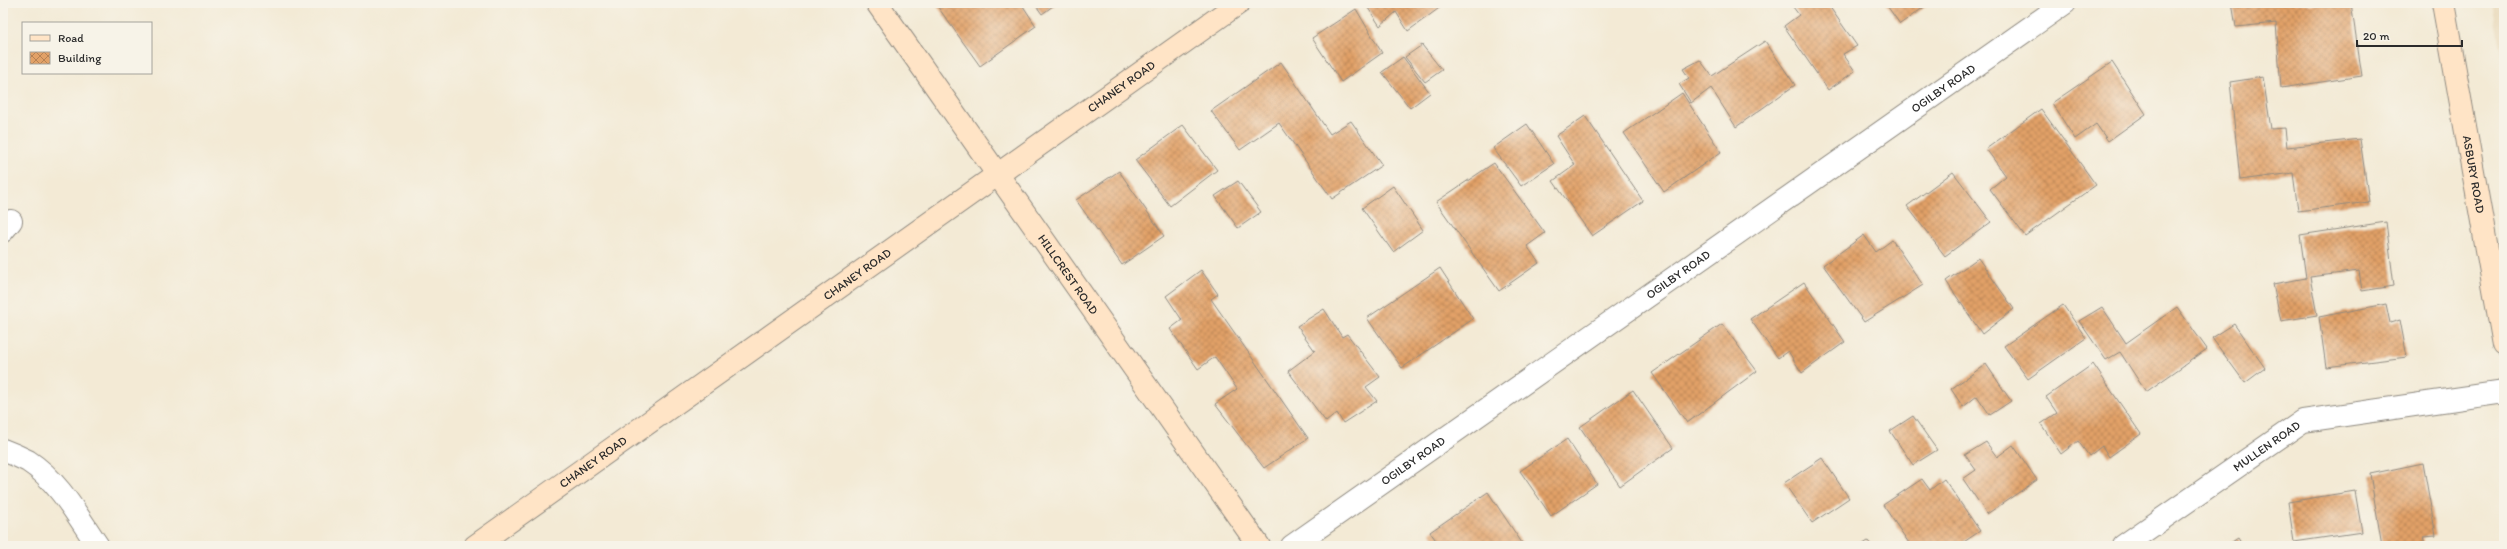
<svg xmlns="http://www.w3.org/2000/svg" width="2507" height="549" viewBox="0 0 2507 549" font-family="Itim,sans-serif">
<defs>
<pattern id="building-cross-hatch" width="8" height="8" patternUnits="userSpaceOnUse"><rect width="8" height="8" fill="#e2a167"/><path d="M0 0l8 8M0 8l8-8" fill="none" stroke="#b78355"/></pattern>
</defs>
<rect width="100%" height="100%" fill="#f7f3e8"/>
<filter id="ink" filterUnits="userSpaceOnUse"><feTurbulence type="fractalNoise" baseFrequency=".025" numOctaves="2"/><feDisplacementMap in="SourceGraphic" scale="8" xChannelSelector="R" yChannelSelector="G"/><feConvolveMatrix kernelMatrix="1 2 1 2 8 2 1 2 1" color-interpolation-filters="sRGB"/></filter>
<filter id="wash" filterUnits="userSpaceOnUse"><feTurbulence type="fractalNoise" baseFrequency=".012" numOctaves="4" result="noise"/><feDisplacementMap in="SourceGraphic" scale="16" xChannelSelector="R" yChannelSelector="G"/><feGaussianBlur stdDeviation="0.9" result="paint"/><feColorMatrix in="noise" values="0 0 0 0 0 0 0 0 0 0 0 0 0 0 0 0 0 1.4 0 .05"/><feComposite in="paint" operator="in"/></filter>
<g filter="url(#wash)">
<rect width="100%" height="100%" fill="#f3ead5"/>
<path fill="#e9d9ba" d="M 2492,3 L 2504,3 L 2504,69 Z"/>
<g id="blocks">
<path fill="url(#building-cross-hatch)" d="M 935,3 L 1021,3 L 1036,26 L 980,66 Z
M 1034,3 L 1057,3 L 1042,14 Z
M 1369,3 L 1446,3 L 1408,31 L 1396,12 L 1380,26 L 1366,5 Z
M 1790,3 L 1827,3 L 1857,46 L 1843,54 L 1855,71 L 1828,90 L 1784,26 L 1799,15 Z
M 1885,3 L 1930,3 L 1900,24 Z
M 2232,3 L 2351,3 L 2362,76 L 2281,88 L 2276,23 L 2236,27 Z
M 1356,9 L 1382,53 L 1341,82 L 1312,38 Z
M 1765,41 L 1795,85 L 1736,127 L 1711,88 L 1691,103 L 1679,84 L 1689,78 L 1683,69 L 1700,60 L 1712,76 Z
M 1422,45 L 1442,70 L 1425,82 L 1405,57 Z
M 1403,57 L 1430,93 L 1410,108 L 1382,72 Z
M 1281,62 L 1330,134 L 1351,121 L 1382,165 L 1332,199 L 1279,123 L 1240,150 L 1211,111 Z
M 2112,62 L 2146,114 L 2108,141 L 2096,124 L 2075,139 L 2052,103 Z
M 2263,77 L 2271,129 L 2285,128 L 2287,147 L 2360,139 L 2369,202 L 2298,211 L 2293,173 L 2240,180 L 2230,82 Z
M 1682,93 L 1721,152 L 1664,192 L 1624,133 Z
M 2041,109 L 2096,185 L 2025,236 L 1990,189 L 2006,176 L 1986,149 Z
M 1585,116 L 1643,201 L 1592,236 L 1553,181 L 1575,165 L 1556,136 Z
M 1527,124 L 1554,164 L 1521,186 L 1493,148 Z
M 1183,125 L 1217,170 L 1170,206 L 1135,160 Z
M 1494,163 L 1545,233 L 1527,246 L 1539,263 L 1499,291 L 1436,202 Z
M 1119,171 L 1164,236 L 1122,265 L 1076,200 Z
M 1953,172 L 1991,222 L 1945,256 L 1907,206 Z
M 1238,181 L 1261,212 L 1238,228 L 1215,196 Z
M 1393,186 L 1423,230 L 1393,252 L 1362,208 Z
M 2386,222 L 2394,286 L 2362,291 L 2359,271 L 2310,277 L 2317,315 L 2281,321 L 2273,284 L 2306,278 L 2300,235 Z
M 1864,235 L 1876,252 L 1892,240 L 1923,285 L 1864,322 L 1823,265 Z
M 1978,258 L 2014,309 L 1982,334 L 1946,281 Z
M 1440,268 L 1473,319 L 1402,368 L 1367,318 Z
M 1201,270 L 1218,294 L 1211,299 L 1308,438 L 1264,468 L 1215,404 L 1237,389 L 1215,357 L 1198,369 L 1170,329 L 1182,320 L 1166,296 Z
M 1804,282 L 1845,342 L 1802,373 L 1788,351 L 1778,358 L 1750,319 Z
M 2386,304 L 2390,323 L 2400,320 L 2407,357 L 2326,367 L 2319,317 Z
M 2063,305 L 2086,338 L 2028,379 L 2004,346 Z
M 2102,307 L 2126,343 L 2177,307 L 2207,349 L 2146,392 L 2120,352 L 2106,360 L 2079,321 Z
M 1324,309 L 1342,337 L 1347,334 L 1380,377 L 1366,387 L 1377,401 L 1343,423 L 1337,413 L 1326,422 L 1288,371 L 1315,351 L 1297,326 Z
M 1722,324 L 1757,371 L 1687,423 L 1652,373 Z
M 2234,324 L 2265,368 L 2245,383 L 2212,338 Z
M 1986,364 L 2011,401 L 1990,415 L 1977,396 L 1963,407 L 1951,389 Z
M 2093,364 L 2141,434 L 2109,457 L 2102,446 L 2089,456 L 2078,441 L 2061,454 L 2041,424 L 2057,413 L 2046,397 Z
M 1633,390 L 1673,448 L 1620,486 L 1580,427 Z
M 1913,416 L 1937,450 L 1913,465 L 1890,431 Z
M 1567,439 L 1597,484 L 1551,516 L 1520,471 Z
M 1986,442 L 1997,457 L 2013,445 L 2037,480 L 1987,514 L 1963,479 L 1976,470 L 1965,455 Z
M 1822,458 L 1849,498 L 1812,523 L 1784,483 Z
M 2423,463 L 2436,536 L 2423,537 L 2425,546 L 2382,546 L 2370,474 Z
M 1922,479 L 1930,490 L 1944,479 L 1980,531 L 1958,546 L 1911,546 L 1883,505 Z
M 2355,491 L 2362,532 L 2294,542 L 2288,502 Z
M 1488,492 L 1524,546 L 1440,546 L 1430,532 Z
M 2238,538 L 2243,546 L 2226,546 Z
M 1868,541 L 1872,546 L 1860,546 Z"/>
</g>
</g>
<g filter="url(#ink)">
<use href="#blocks" fill-opacity="0" stroke="#8f8a80" stroke-width="1"/>
<g fill="none" stroke-linecap="round" stroke-linejoin="round">
<defs>
<g id="street">
<path d="M 3,231 L 11,221"/>
<path d="M 3,450 C 11,453 20,457 28,461 C 59,481 78,517 98,546"/>
<path id="s1" d="M 1292,546 L 2065,3"/>
<path id="s2" d="M 2123,546 L 2303,421 L 2504,392"/>
</g>
<g id="secondary">
<path id="s3" d="M 877,3 L 1259,546"/>
<path id="s4" d="M 2443,3 L 2504,345"/>
<path id="s5" d="M 475,546 L 1239,3"/>
</g>
</defs>
<use href="#street" stroke="#8f8a80" stroke-width="24"/>
<use href="#secondary" stroke="#8f8a80" stroke-width="24"/>
<use href="#street" stroke="#fff" stroke-width="22"/>
<use href="#secondary" stroke="#ffe4c6" stroke-width="22"/>
</g>
</g>
<g text-anchor="middle" stroke-width="3" stroke-linejoin="round" paint-order="stroke">
<g font-size="12" fill="#2b2b2b" stroke="#f7f3e8">
<text dy="4" stroke="none"><textPath href="#s5" startOffset="793">CHANEY ROAD</textPath></text>
<text dy="4" stroke="none"><textPath href="#s1" startOffset="796">OGILBY ROAD</textPath></text>
<text dy="4" stroke="none"><textPath href="#s4" startOffset="174">ASBURY ROAD</textPath></text>
<text dy="4" stroke="none"><textPath href="#s1" startOffset="472">OGILBY ROAD</textPath></text>
<text dy="4" stroke="none"><textPath href="#s5" startOffset="469">CHANEY ROAD</textPath></text>
<text dy="4" stroke="none"><textPath href="#s3" startOffset="332">HILLCREST ROAD</textPath></text>
<text dy="4" stroke="none"><textPath href="#s2" startOffset="175">MULLEN ROAD</textPath></text>
<text dy="4" stroke="none"><textPath href="#s1" startOffset="148">OGILBY ROAD</textPath></text>
<text dy="4" stroke="none"><textPath href="#s5" startOffset="145">CHANEY ROAD</textPath></text>
</g>
</g>
<rect width="2507" height="549" fill="none" stroke="#f7f3e8" stroke-width="16"/>
<rect x="22" y="22" width="130" height="52" fill="#f7f3e8" stroke="#a5a39c"/>
<rect x="30" y="35" width="20" height="6" fill="#ffe4c6" stroke="#a5a39c"/>
<text x="58" y="42" font-size="12" fill="#2b2b2b">Road</text>
<rect x="30" y="52" width="20" height="12" fill="url(#building-cross-hatch)" stroke="#a5a39c"/>
<text x="58" y="62" font-size="12" fill="#2b2b2b">Building</text>
<path d="M2357 40v6h105v-6" fill="none" stroke="#2b2b2b" stroke-width="2"/>
<text x="2363" y="40" font-size="12" fill="#2b2b2b" stroke="#f7f3e8" stroke-width="3" paint-order="stroke">20 m</text>
</svg>
